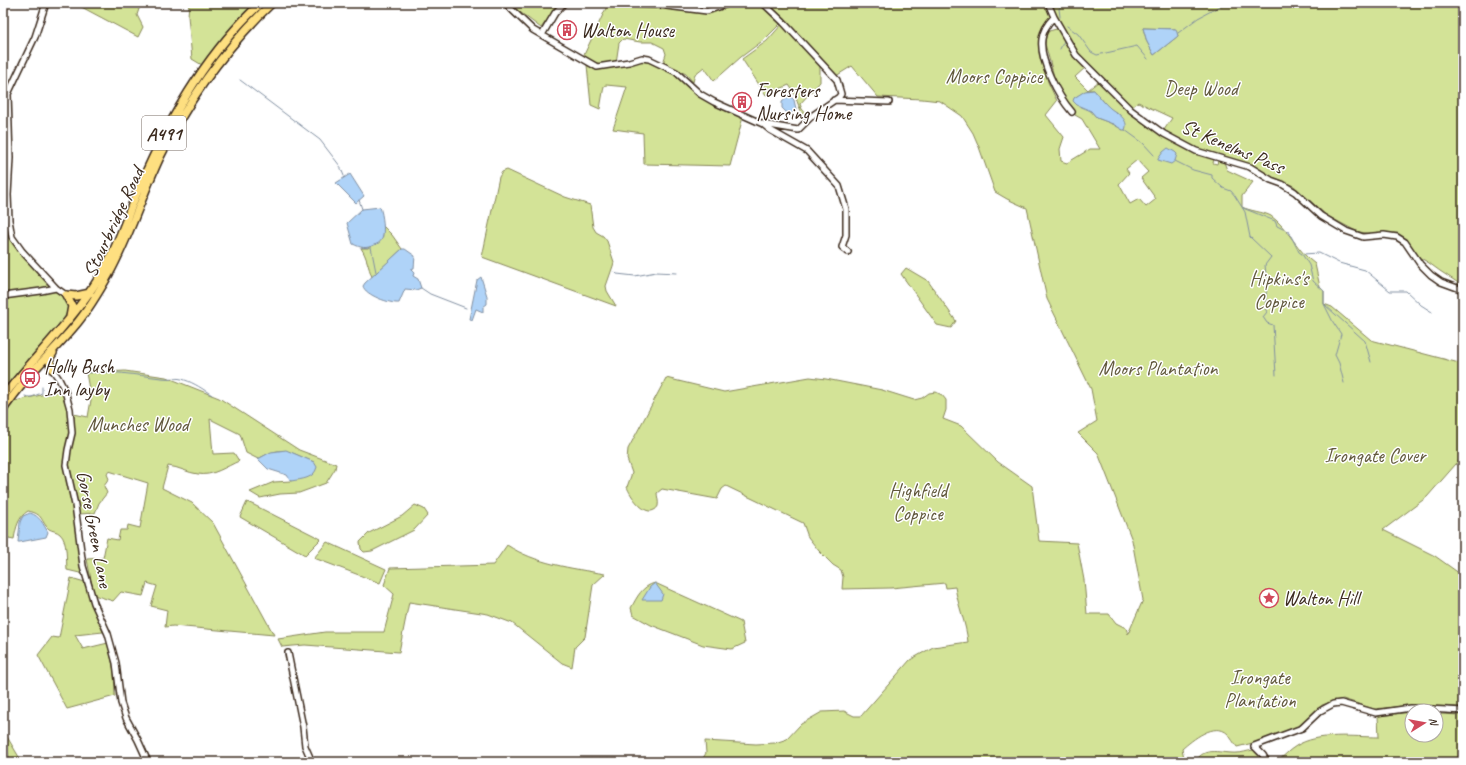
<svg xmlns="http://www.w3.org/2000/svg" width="1466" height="765" viewBox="0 0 1466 765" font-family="Caveat,sans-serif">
<rect width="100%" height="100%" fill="#fff"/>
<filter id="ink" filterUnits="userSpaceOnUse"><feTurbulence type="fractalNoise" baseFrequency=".025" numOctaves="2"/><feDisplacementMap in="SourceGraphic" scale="8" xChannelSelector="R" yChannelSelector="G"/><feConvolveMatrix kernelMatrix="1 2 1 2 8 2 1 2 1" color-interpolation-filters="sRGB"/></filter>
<g filter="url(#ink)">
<path fill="#d3e397" stroke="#87865a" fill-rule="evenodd" d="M 74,3 L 141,3 L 137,15 L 143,27 L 138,37 Z
M 189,3 L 254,3 L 225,34 L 202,65 L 192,59 L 188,16 Z
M 508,3 L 560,3 L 541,28 Z
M 735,3 L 761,3 L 762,6 L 781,23 L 765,39 L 741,57 L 714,81 L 704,67 L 695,74 L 693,82 L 686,74 L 663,63 L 666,54 L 664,48 L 652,42 L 640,42 L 623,39 L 619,43 L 616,63 L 596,65 L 583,57 L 607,6 L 657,6 L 708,13 Z
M 766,3 L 1043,3 L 1047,8 L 1051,18 L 1042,30 L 1039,38 L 1048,82 L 1057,101 L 1046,115 L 1064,137 L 1060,149 L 1061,161 L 1067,163 L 1090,149 L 1100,149 L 1082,119 L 1075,115 L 1072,108 L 1066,103 L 1055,80 L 1045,44 L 1046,36 L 1049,31 L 1060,28 L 1071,52 L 1086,67 L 1075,77 L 1088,90 L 1099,81 L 1158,132 L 1180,145 L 1214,159 L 1213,163 L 1217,164 L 1218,161 L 1224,162 L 1227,170 L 1253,182 L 1242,196 L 1242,207 C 1250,211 1264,212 1271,216 C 1288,228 1298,252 1315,264 L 1320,287 L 1324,291 L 1324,304 L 1332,307 L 1371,340 L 1463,364 L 1463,456 L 1427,497 L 1383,530 L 1435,556 L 1463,576 L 1463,707 L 1412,705 L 1374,709 L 1343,699 L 1331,702 L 1322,705 L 1300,725 L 1284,735 L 1237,747 C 1234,743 1231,738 1228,734 C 1215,721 1192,740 1182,749 L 1185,762 L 701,762 L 706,753 L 705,741 L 756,744 L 775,743 L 787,739 L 801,724 L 822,712 L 844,711 L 854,716 L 861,716 L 910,660 L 933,647 L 968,642 C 966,623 958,606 955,587 L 946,588 L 945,583 L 891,588 L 842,589 L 843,577 L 841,570 L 833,565 L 819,551 L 808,537 L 803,523 L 726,486 L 722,489 L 717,499 L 662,489 L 657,493 C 657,496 659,502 658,506 C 658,507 655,510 654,510 C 644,516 630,495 627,487 L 632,473 L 627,459 L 628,449 L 666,378 L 724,392 L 810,377 L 826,379 L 882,390 L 914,400 L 922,398 L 929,393 L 936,392 L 942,395 L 946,400 L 946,410 L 943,419 L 961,426 L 998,462 L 1032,486 L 1039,541 L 1077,543 L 1084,580 L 1087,614 L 1109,614 L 1116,623 L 1126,628 L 1128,634 L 1143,600 L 1132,540 L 1098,453 L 1078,433 L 1097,421 L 1091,389 L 1047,299 L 1027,208 L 1007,199 L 995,192 L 979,147 L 973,133 L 962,116 L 940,101 L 922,99 L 878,97 L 852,66 L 836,76 ZM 1088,90 L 1094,90 L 1109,108 L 1120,115 L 1123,130 L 1113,124 L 1097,118 L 1091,111 L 1074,98 ZM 1137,160 L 1148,172 L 1141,178 L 1156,199 L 1146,207 L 1139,199 L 1130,204 L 1119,184 L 1129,173 L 1126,169 Z
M 1050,3 L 1463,3 L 1463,286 L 1440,271 L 1429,263 L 1419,257 L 1398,233 L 1372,234 L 1360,232 L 1354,230 L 1326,215 L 1294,186 L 1202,151 L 1186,144 L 1164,130 L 1172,118 L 1138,102 L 1132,107 L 1094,68 L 1079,54 L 1068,37 ZM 1143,28 L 1175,29 L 1178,36 L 1154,55 L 1147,42 Z
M 782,24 L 820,65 L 820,82 L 800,104 L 802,109 L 807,115 L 806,118 C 797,108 797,95 789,85 L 766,95 L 742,59 L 767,41 Z
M 644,59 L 653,62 L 675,74 L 695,91 L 743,117 L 730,166 L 644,164 L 643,133 L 613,129 L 627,87 L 606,85 L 604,86 L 600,109 L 591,105 L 587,65 L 594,69 L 629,65 L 634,61 Z
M 507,170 L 565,197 L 590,205 L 593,227 L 596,232 L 603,236 L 607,241 L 614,262 L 613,266 L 606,286 L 607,291 L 616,306 L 482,257 L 499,177 L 502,172 Z
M 383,226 L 392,235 L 402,249 L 372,277 C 368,267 367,257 361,248 L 368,248 L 382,238 Z
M 6,232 C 24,258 45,282 70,302 L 70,307 L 64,318 L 3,389 L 3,260 Z
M 906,268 L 928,281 L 956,321 L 951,328 L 937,325 L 901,274 Z
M 125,371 L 166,377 L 219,398 L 299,450 L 336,464 L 335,469 L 326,483 L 299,493 L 280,494 L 260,498 L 250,492 L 274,482 L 291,481 L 314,462 C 288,452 284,444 258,459 L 246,453 L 240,434 L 210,419 L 213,454 L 234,453 L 239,461 C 227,466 212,477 198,474 C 188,473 179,467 168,466 L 162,488 L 192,503 L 213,523 L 274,635 L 173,626 L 165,627 L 167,610 L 151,606 L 157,586 L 147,583 L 143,596 L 121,592 L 113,601 L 94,595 L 87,559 L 103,558 L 107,538 L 118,540 L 120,530 L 127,530 L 128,525 L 140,528 L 148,483 L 109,471 L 107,474 L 109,479 L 104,486 L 107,493 L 99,503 L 95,513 L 79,514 L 69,464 L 69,452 L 74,430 L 74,414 L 88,417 L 91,400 L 86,373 Z
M 63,390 L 68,408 L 70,432 L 66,449 L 73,506 L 84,574 L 67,570 C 66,560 68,541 60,534 C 57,531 52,531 49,529 C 40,521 44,514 28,511 C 18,517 16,528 14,539 L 3,537 L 3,418 L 15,401 Z
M 247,502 L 254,505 L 321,539 L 305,555 L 240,517 Z
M 415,505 L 424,509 L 428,515 L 414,530 L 372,551 L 364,552 L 361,549 L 360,542 L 369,533 L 402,516 Z
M 327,542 L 386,569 L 380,583 L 314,558 Z
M 507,545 C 536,564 571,568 605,574 L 593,585 L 585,637 L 575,647 L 572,667 L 562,663 L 512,623 L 488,614 L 409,602 L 399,652 L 305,645 L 282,647 L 278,639 L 325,632 L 384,632 L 394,594 L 384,585 L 390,568 L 493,565 Z
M 71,578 L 85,582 L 103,632 L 75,635 L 83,649 L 108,643 L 114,671 L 115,696 L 67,709 L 38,655 L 52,637 L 59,638 Z
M 655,583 L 741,622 L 745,643 L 732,649 L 703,645 L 651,625 L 633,615 L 631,608 C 637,597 642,586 655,583 Z
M 1412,712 L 1412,735 L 1436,735 L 1436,714 L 1463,715 L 1463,762 L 1277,762 C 1283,757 1289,750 1296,746 C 1318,732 1354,737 1379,737 L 1378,716 Z
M 3,730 L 22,762 L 3,762 Z
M 1253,750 L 1264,762 L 1195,762 C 1205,745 1221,754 1237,753 C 1242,753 1247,751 1253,750 Z"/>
<path fill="#afd3f8" stroke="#818fa1" d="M 1143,28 L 1176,29 L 1178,36 L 1154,55 L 1147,42 Z
M 1094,90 C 1099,96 1104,103 1110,108 C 1116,113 1130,119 1125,130 L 1123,130 L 1113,124 L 1097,118 L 1091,111 L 1077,105 L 1073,101 L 1074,98 L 1085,91 Z
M 788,97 L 791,97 L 794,100 L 796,109 L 794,112 L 791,114 L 786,112 L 782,108 L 782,102 Z
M 1168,148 L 1175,152 L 1177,154 L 1175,161 L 1171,164 L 1158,160 L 1158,159 L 1163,152 Z
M 350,174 L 364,196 L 356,203 L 336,183 Z
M 380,207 C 383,215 385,232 382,239 C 380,243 377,244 374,245 C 366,249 361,248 353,244 L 347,223 L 362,209 Z
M 402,249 L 405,249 L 415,256 L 414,268 L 410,269 L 414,273 L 413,276 L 418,279 L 421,288 L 416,290 L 405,289 L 399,303 C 390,304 365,295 363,286 L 365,283 Z
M 481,277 L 487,296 L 487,304 L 483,307 L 483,312 L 476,309 L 472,320 L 469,319 L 477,280 Z
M 286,450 L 314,462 L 317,467 C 314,479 302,479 291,481 L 287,475 L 268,469 L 258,459 L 271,452 Z
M 30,513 C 40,516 43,524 48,532 L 46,537 L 20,542 L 18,542 L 20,522 L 23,516 Z
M 655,583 L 663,594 L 661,600 L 642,600 L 650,587 Z"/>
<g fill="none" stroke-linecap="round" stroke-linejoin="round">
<path stroke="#818fa1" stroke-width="1" d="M 1060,17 L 1059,9 L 1062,3
M 1067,26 L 1078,34 L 1091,52 L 1097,55 L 1137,46 L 1148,59
M 1178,33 L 1198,18 L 1226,3
M 1060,49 L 1064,41 L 1064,39
M 240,80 L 320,140 L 340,166 L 344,176
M 1125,130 L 1143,143 L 1154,155
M 1175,161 L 1193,170 L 1212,175 L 1212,178 L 1223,188 L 1231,191 L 1235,196 L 1245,212 L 1250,237 L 1271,257 L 1265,265 L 1267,284 L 1265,308 L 1267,312 L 1263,317 L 1267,323 L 1273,325 L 1276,375
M 359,200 L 362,209
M 1243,208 L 1275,221 L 1277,226 L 1289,232 L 1299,252 L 1302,254 L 1309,265 L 1313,281 L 1324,291 L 1324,304 L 1333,322 L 1341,334 L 1335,355 L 1339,363 L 1344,383
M 371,247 L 376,272
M 1303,254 L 1319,253 L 1339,263 L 1365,270 L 1390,291 L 1406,291 L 1421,305 L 1432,312
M 615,272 L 617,274 L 635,276 L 656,272 L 677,273
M 421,288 L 430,294 L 466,308
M 1325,305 L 1365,341 L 1371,362
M 84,373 C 110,370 135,375 161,378 C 169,379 177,377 185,380 C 194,383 203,389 212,395
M 25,396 C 33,399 34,395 42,393 L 42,387
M 3,743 L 6,745 L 10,762"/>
<defs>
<path id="minor" d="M 46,3 L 35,37 L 8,94 L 10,158 L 8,195 L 9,220 L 12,237 L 22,251 L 56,288 L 66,295
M 506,3 L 509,7 L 533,30 L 597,67 L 629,62 L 642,58 L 649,59 L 676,72 L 700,94 L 714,102 L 763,124 L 798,130 L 813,115 L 839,97 L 841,94 L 837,80 L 783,22 L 763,3
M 608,3 L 658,5 L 707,11 L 730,3
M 1048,3 L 1054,17 L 1076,55 L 1131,110 L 1164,134 L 1196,151 L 1250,167 L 1271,180 L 1282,184 L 1295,192 L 1321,216 L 1346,231 L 1363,237 L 1384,235 L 1397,237 L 1405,242 L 1420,264 L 1431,275 L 1441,282 L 1463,290
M 1054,17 C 1048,23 1043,31 1042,39 C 1039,60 1058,96 1072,112
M 542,35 L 555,13 L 564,3
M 834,100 L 889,102
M 764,125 L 770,130 L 807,151 L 839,186 L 846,209 L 846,235 L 842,247 L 848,252
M 3,296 L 41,291 L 56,288
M 52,369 L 59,379 L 65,391 L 70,409 L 72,433 L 68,450 L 66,465 L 75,505 L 83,566 L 94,603 L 108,634 L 116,663 L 121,703 L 126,718 L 138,740 L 148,762
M 288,653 L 303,727 L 305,746 L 312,762
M 1267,762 L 1263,755 L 1254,746 L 1302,728 L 1320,711 L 1333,704 L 1341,703 L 1376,713 L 1411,708 L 1463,711"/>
<path id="highway" d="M 66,295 L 72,306 L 70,317
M 66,295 L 76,296 L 90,293
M 52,369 L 49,359 L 53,353
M 3,397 C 38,352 80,314 107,264 C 120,240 128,213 139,188 C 168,120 206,53 261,3
M 3,409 C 14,395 25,380 37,367 C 51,352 65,338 78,322 C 90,307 100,290 109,274 C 130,236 142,195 160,157 C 188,100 226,47 272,3"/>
</defs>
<use href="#minor" stroke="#3b2a1e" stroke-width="8"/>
<use href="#highway" stroke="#3b2a1e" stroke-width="10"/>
<use href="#minor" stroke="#fff" stroke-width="5"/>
<use href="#highway" stroke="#fedf80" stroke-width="7"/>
</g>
</g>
<defs>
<symbol id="building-ring" viewBox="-11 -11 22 22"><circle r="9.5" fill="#fff" stroke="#d1495b" stroke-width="1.5"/><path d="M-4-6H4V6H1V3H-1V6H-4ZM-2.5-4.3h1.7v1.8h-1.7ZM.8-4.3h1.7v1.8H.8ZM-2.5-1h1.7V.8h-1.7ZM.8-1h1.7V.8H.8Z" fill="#d1495b"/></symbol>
<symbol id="bus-ring" viewBox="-11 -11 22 22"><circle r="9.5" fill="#fff" stroke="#d1495b" stroke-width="1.5"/><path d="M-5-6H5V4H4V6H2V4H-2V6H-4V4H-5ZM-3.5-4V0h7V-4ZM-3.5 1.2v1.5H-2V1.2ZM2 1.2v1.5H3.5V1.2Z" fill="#d1495b"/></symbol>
<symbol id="sight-ring" viewBox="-11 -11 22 22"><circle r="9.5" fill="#fff" stroke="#d1495b" stroke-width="1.5"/><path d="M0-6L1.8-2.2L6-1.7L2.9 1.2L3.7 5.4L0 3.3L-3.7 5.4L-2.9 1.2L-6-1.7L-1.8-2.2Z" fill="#d1495b"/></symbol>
</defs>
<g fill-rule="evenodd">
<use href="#building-ring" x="556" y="19" width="22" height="22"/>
<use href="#building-ring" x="731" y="91" width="22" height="22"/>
<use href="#bus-ring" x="19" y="367" width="22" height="22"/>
<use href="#sight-ring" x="1258" y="587" width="22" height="22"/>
</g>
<g text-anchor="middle" stroke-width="3" stroke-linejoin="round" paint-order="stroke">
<rect fill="#fff" stroke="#766a62" stroke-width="1" x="142" y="116" width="44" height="34" rx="3"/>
<g font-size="19" font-weight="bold" fill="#3b2a1e">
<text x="164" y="140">A491</text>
</g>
<g font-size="20" fill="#3b2a1e" stroke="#fff" text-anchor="start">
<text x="581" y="37">Walton House</text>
<text x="756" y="97">Foresters<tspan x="756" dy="23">Nursing Home</tspan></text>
<text x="44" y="373">Holly Bush<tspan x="44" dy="23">Inn layby</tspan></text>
<text x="1283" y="605">Walton Hill</text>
</g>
<g font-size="20" fill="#61583c" stroke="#fff">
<text x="994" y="83">Moors Coppice</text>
<text x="1201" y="95">Deep Wood</text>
<text x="1279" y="285">Hipkins's<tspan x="1279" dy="23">Coppice</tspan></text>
<text x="1158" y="375">Moors Plantation</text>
<text x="138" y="431">Munches Wood</text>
<text x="1375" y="462">Irongate Cover</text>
<text x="918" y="497">Highfield<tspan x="918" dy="23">Coppice</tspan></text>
<text x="1260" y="684">Irongate<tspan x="1260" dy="23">Plantation</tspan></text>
</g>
<g font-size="20" fill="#3b2a1e" stroke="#fff">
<text transform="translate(1233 146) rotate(23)" y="7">St Kenelms Pass</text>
<text transform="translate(113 222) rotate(-65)" y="7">Stourbridge Road</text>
<text transform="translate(95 529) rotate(79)" y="7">Gorse Green Lane</text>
</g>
</g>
<rect width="1466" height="765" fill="none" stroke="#fff" stroke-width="16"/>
<rect x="8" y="8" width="1450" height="749" fill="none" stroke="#3b2a1e" stroke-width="1.5" filter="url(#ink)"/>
<g transform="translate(1424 723) rotate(79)"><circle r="19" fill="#ffffff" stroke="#b1aaa5"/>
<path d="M0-3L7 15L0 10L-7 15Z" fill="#d1495b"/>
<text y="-6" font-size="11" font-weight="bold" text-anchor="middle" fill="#3b2a1e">N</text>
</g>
</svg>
